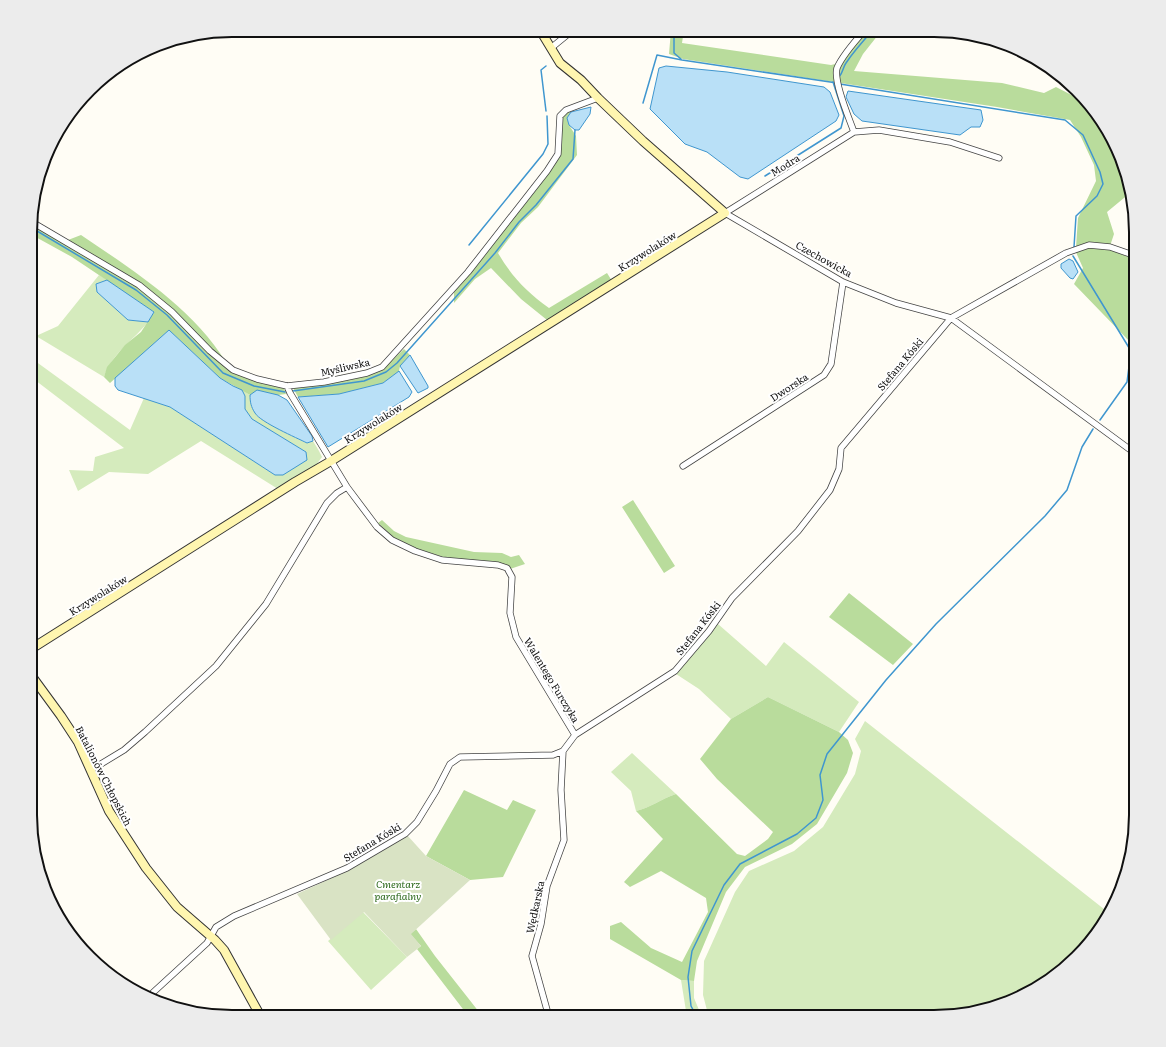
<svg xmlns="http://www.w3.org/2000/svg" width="1166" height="1047" viewBox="0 0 1166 1047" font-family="Literata,serif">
<rect width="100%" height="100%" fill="#fffdf5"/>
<path fill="#d5ebbd" d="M 99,275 L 107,280 L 96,284 L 97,292 L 128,320 L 148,322 C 133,341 112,353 104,377 L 36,336 L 58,326 Z
M 31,358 L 130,430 L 144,398 L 170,407 L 275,475 L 306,452 L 252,419 L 245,409 L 245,396 L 242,390 L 250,395 C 250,402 251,407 255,413 C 260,422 297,438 307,443 L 313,441 L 319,451 L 322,457 L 316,465 L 278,489 L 201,441 L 148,474 L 109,472 L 78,491 L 69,470 L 93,471 L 95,457 L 124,448 L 31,377 Z
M 718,624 L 766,666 L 784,642 L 859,702 L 839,732 L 768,697 L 731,719 L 699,689 L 676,674 Z
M 865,721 L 1109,913 L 1067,967 L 1011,1002 L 947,1017 L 710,1017 L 708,1014 L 703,995 L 704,961 L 735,892 L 749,871 L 794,851 L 823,827 L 855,774 L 861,751 L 855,739 Z
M 632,753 L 676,794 C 661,799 650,808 636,811 L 631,791 L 611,772 Z
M 363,912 L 407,957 L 371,990 L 328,941 Z
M 681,980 L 694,981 L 694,998 L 702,1017 L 690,1017 L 686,1011 Z"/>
<path fill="#b9dc9c" d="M 671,30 L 684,30 L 682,43 L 831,65 L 843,62 L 850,51 L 868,30 L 882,30 L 863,54 L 854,71 L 1002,83 L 1044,93 L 1056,87 L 1089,104 L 1121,154 L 1130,193 L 1107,212 L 1114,234 L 1110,246 L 1076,247 L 1078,218 L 1096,181 L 1094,165 L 1081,137 L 1070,120 L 997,107 L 683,59 L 669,54 Z
M 567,111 L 571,112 L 567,118 L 569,125 L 576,136 L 577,155 L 538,207 L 521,223 L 498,253 C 512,277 527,292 549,308 L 607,273 L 612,281 L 547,320 L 521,299 L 491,268 L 475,279 L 454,303 L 454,292 L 560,154 L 563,115 Z
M 32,224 L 49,234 L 68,240 L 81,235 C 137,273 198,311 232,372 L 284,388 L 286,394 L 278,395 L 257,391 L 250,395 L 220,378 L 169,330 L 110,383 L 104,377 L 107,367 L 125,345 L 141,332 L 154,312 L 72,257 L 32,235 Z
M 1089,247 L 1109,249 L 1136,260 L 1136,313 L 1131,317 L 1136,337 L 1136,345 L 1131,343 L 1074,284 L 1083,268 L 1075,250 Z
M 404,349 L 410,355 L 400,366 L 399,371 L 383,383 L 339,394 L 298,397 L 293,388 L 384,368 Z
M 633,500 L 675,566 L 664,573 L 622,507 Z
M 382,520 L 394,531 L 406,537 L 474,552 L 502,553 L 511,557 L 519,555 L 525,564 L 510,569 L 443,557 L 417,549 L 395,539 L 378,523 Z
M 849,593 L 913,644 L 893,665 L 829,617 Z
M 768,697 L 839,732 L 848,740 L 853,753 L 847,773 L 817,824 L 792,844 L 745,867 L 726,892 L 697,961 L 694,981 L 681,980 L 610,939 L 610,926 L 621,922 L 651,948 L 682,962 L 708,912 L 706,898 L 661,871 L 630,887 L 624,882 L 663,839 L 636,811 C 650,808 661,799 676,794 L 737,854 L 745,856 L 768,839 L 773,832 L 717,779 L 700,759 L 731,719 Z
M 464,790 L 507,810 L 513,800 L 536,810 L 503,877 L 470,880 L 426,856 Z
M 416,929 L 435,956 L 483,1017 L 469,1017 L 417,949 L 421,946 L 410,934 Z"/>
<path fill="#d9e3c4" d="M 407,835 L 426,856 L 470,880 L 411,934 L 421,946 L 407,957 L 364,912 L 331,940 L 297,894 C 335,877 372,859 407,835 Z"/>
<path fill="#b9e0f7" stroke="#3f96cf" d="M 666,66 L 727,72 L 824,87 L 830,92 L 839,115 L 836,121 L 748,179 L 740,177 L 707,152 L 685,144 L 650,109 L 659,68 Z
M 848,91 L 981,110 L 983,120 L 980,127 L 971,127 L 960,135 L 862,121 L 854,114 L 846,97 Z
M 591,107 L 590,114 L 579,130 L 575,130 L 569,125 L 567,118 L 571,112 Z
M 1069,259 L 1073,261 L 1078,272 L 1073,279 L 1070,278 L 1061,268 L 1061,264 Z
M 107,280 L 154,312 L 148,322 L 128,320 L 97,292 L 96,284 Z
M 169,330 L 220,378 L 233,386 L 242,390 L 245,396 L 245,409 L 252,419 L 306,452 L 307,460 L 283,475 L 275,475 L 170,407 L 118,390 L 115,386 L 115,378 Z
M 410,355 L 428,386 L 428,388 L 418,393 L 400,366 Z
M 399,371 L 412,392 L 409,397 L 328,447 L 298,397 L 339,394 L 383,383 Z
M 257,390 L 278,395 L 287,400 L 312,436 L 313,441 L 307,443 C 297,438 260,422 255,413 C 251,407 250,402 250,395 Z"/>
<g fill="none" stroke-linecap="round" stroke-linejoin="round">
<path stroke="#3f96cf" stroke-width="1.5" d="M 674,30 L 674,53 L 681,59
M 839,77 C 843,73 843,67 846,63 C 854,51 863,41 873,30
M 840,84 L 1065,120 L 1083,135 L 1100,172 L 1103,184 L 1097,196 L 1076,216 L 1074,247
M 643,103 L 657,55 L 682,60 L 837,83
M 546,111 L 541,70 L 546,66
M 765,176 L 841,128 L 844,116 L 833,82
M 32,228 L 136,290 L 167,315 L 223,373 L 254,386 L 285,392
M 469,245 L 543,154 L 548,144 L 547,116
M 1073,256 L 1131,351 L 1127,382 L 1100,420
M 293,391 L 364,381 L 386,372 L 397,363 L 495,253 L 519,222 L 536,205 L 573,159 L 575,130
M 697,1017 L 691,1006 L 688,977 L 692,951 L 724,885 L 740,864 L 797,834 L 816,818 L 823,800 L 820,775 L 827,754 L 886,680 L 936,624 L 1045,516 L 1067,490 L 1082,447 L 1093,429"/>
<defs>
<path id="street" d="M 551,48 L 573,30
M 854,132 C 849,118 833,81 837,68 C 842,56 856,40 865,30
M 999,158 L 950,142 L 879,130 L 854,132 L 725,213 L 843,282 L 896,303 L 951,318 L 1136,454
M 32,222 L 139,285 L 172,312 L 210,351 L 233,370 L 257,379 L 287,386 L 324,382 L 367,373 L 382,367 L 468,272 L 547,171 L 558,154 L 560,116 L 566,110 L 598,98
M 287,386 L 290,393 L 347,487 L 377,527 L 392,540 L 415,551 L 442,560 L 498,565 L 507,568 L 512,577 L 510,613 L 516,637 L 575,735
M 683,466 L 824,375 L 831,364 L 843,282
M 31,667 L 33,647
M 91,770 L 124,750 L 145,732 L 216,666 L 266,604 L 327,503 L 337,493 L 347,487
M 147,998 L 207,943 L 216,927 L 234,916 L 347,868 L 405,834 L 417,822 L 436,791 L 450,764 L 460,757 L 553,755 L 563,751 L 575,735 L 675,671 L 709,631 L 732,598 L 798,531 L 830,490 L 839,469 L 841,448 L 951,318 L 1066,253 L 1089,245 L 1110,247 L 1136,256
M 552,1017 L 547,1010 L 532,956 L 541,924 L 547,886 L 564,840 L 561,790 L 563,751"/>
<path id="secondary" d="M 31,649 L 295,482 L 331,461 L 725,213 L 643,141 L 598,98 L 581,80 L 560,63 L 540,30
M 31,675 L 61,716 L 78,742 L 109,811 L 146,868 L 177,907 L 215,940 L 224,950 L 261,1017"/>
</defs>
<use href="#street" stroke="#444" stroke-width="7"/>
<use href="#secondary" stroke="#333" stroke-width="10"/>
<use href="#street" stroke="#fff" stroke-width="5.5"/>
<use href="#secondary" stroke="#fff6b0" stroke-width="8"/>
</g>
<g text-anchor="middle" stroke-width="4" stroke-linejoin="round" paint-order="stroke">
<g font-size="10" fill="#111" stroke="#fff">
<text transform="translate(785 165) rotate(-32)" y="4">Modra</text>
<text transform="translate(647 251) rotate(-32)" y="4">Krzywolaków</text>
<text transform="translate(824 259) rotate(29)" y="4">Czechowicka</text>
<text transform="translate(900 364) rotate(-50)" y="4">Stefana Kóski</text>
<text transform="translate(345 367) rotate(-13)" y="4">Myśliwska</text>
<text transform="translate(789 387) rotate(-33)" y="4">Dworska</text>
<text transform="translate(373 423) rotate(-32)" y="4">Krzywolaków</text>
<text transform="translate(98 595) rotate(-32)" y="4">Krzywolaków</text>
<text transform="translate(698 628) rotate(-52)" y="4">Stefana Kóski</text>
<text transform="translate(552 680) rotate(59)" y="4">Walentego Furczyka</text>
<text transform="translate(104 776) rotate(63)" y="4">Batalionów Chłopskich</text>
<text transform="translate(372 842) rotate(-31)" y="4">Stefana Kóski</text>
<text transform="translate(535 907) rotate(-78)" y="4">Wędkarska</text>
</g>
<g font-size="10" font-style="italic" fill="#2f6b1f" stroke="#fff">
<text x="398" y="888">Cmentarz<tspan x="398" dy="12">parafialny</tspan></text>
</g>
</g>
<path d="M0 0H1166V1047H0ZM232 37H934A195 195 0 0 1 1129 232V815A195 195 0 0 1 934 1010H232A195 195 0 0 1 37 815V232A195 195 0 0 1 232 37Z" fill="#ececec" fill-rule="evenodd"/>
<path fill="none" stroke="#111" stroke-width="2" d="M232 37H934A195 195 0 0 1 1129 232V815A195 195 0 0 1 934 1010H232A195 195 0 0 1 37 815V232A195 195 0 0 1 232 37Z"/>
</svg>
